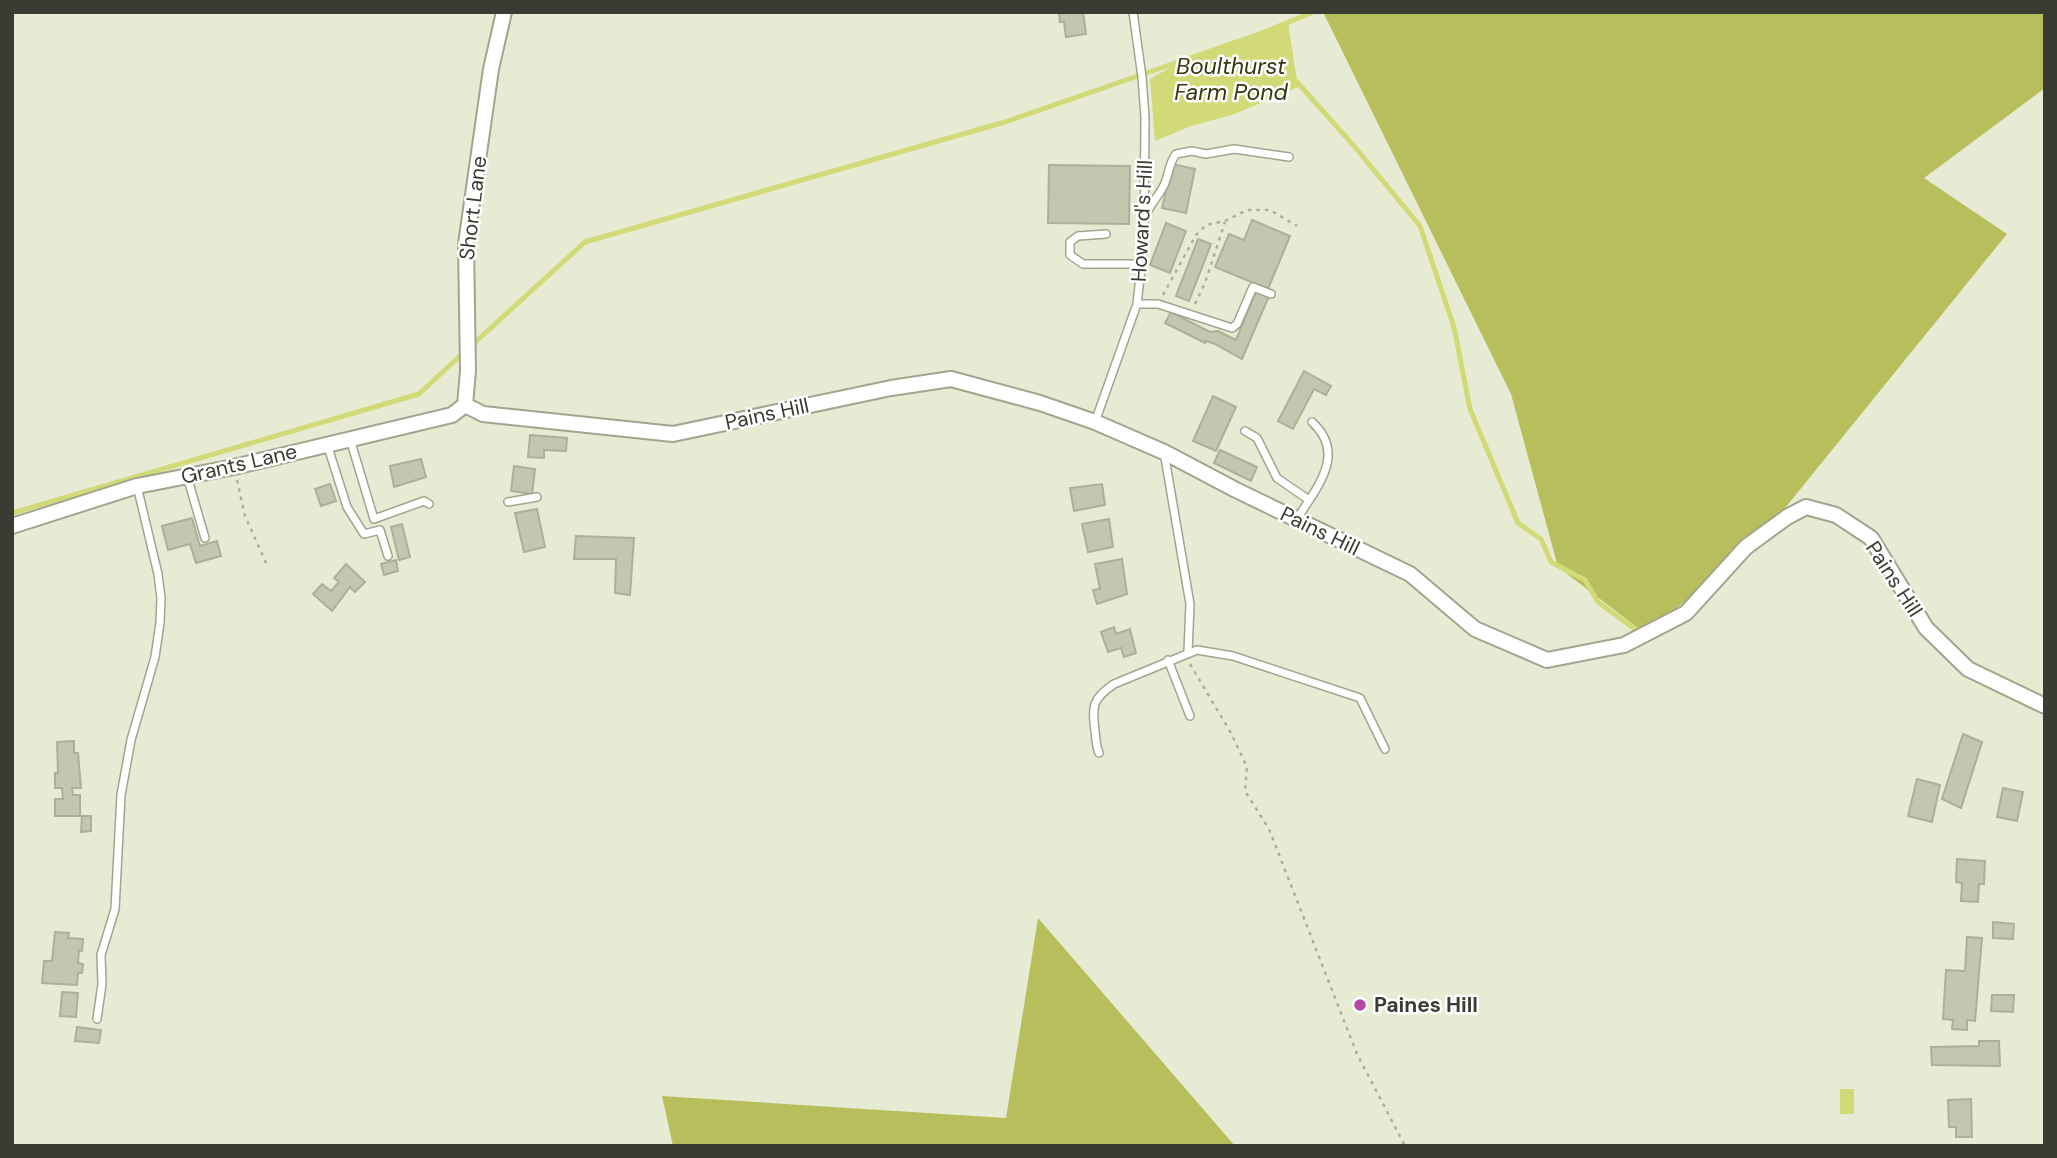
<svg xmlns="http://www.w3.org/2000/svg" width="2057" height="1158" viewBox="0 0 2057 1158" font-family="'DM Sans',sans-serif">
<rect width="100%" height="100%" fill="#e8ebd4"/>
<path fill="#b7bf5d" d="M 1323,12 L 2045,12 L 2045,88 L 1924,178 L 2007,234 L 1764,534 L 1646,634 L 1558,567 L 1511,394 Z
M 1038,918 L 1235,1146 L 673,1146 L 662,1096 L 1006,1118 Z"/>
<path fill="#d2da78" d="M 1288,22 L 1298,87 L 1232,115 L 1191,126 L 1155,141 L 1150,79 C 1193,52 1241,42 1288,22 Z
M 1840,1089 L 1854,1089 L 1854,1114 L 1840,1114 Z"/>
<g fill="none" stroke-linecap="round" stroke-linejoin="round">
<path stroke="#d2da78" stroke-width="5" d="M 1297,82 L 1354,146 L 1420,226 L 1454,327 L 1470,409 L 1518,523 L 1541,539 L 1551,562 L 1585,580 L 1598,602 L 1639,632
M 472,345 L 585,242 L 1005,122 L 1262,33 L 1313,12
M 12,513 L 419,394 L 464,352"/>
</g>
<path fill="#c4c6af" stroke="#adb099" stroke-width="2" d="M 1059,12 L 1083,12 L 1086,34 L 1066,37 L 1064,22 L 1060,22 Z
M 1172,164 L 1195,169 L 1186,213 L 1162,208 Z
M 1049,165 L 1130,166 L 1129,224 L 1048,223 Z
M 1252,220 L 1290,236 L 1268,289 L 1215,267 L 1229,234 L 1244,240 Z
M 1166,223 L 1186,231 L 1170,273 L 1150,265 Z
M 1198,239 L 1211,244 L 1189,301 L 1176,296 Z
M 1256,291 L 1269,296 L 1242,359 L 1215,344 L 1206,341 L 1205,343 L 1165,323 L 1171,312 L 1210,332 L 1218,331 L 1236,340 Z
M 1304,371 L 1331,386 L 1326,395 L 1314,389 L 1293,429 L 1278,421 Z
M 1213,396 L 1236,407 L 1216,451 L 1193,441 Z
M 530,435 L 567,438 L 566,451 L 544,450 L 544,458 L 528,457 Z
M 1220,450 L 1257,467 L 1251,481 L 1214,463 Z
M 421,459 L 426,477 L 394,487 L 390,466 Z
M 514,466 L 535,469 L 532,494 L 511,491 Z
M 330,484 L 336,501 L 321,506 L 315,489 Z
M 1102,484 L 1105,505 L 1074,511 L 1070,488 Z
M 537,509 L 545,547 L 524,552 L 515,513 Z
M 192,518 L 200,546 L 217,541 L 221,556 L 196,563 L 190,544 L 168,550 L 162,526 Z
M 1109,519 L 1113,547 L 1088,552 L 1082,524 Z
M 402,524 L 410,557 L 399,560 L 391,527 Z
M 576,536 L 634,538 L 630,595 L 615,593 L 616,559 L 574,559 Z
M 1122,559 L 1127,594 L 1097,604 L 1093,590 L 1100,589 L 1095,564 Z
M 396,560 L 398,571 L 384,575 L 381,564 Z
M 346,564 L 365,582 L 355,592 L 350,587 L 332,611 L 313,594 L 322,584 L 331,591 L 339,582 L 334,578 Z
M 1114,627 L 1116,634 L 1130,629 L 1136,653 L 1124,657 L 1121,648 L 1108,652 L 1101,632 Z
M 1963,734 L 1982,742 L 1961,808 L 1942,799 Z
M 74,741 L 74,753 L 78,753 L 81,788 L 72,788 L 73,795 L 80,795 L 80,816 L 55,816 L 55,799 L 63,799 L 62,788 L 55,788 L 55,773 L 58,773 L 57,742 Z
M 1917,779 L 1940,785 L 1932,822 L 1908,816 Z
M 2003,788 L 2023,792 L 2017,821 L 1997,817 Z
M 82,816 L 91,816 L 91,831 L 81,832 Z
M 1957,859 L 1985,861 L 1984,884 L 1979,884 L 1978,902 L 1961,901 L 1962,883 L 1956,882 Z
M 1993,922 L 2014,924 L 2013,939 L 1993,938 Z
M 55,932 L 69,933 L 68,938 L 83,939 L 82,951 L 79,950 L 78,963 L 83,964 L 82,973 L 78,973 L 77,985 L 42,983 L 44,961 L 52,961 Z
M 1967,937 L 1982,938 L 1975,1021 L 1967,1020 L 1967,1030 L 1952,1029 L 1953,1020 L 1943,1019 L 1946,970 L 1965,971 Z
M 62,992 L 78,993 L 76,1017 L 60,1016 Z
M 1992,995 L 2014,995 L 2013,1012 L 1991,1011 Z
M 77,1027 L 101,1030 L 99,1043 L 75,1041 Z
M 1979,1041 L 1999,1041 L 2000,1066 L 1932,1065 L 1931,1047 L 1979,1046 Z
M 1971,1099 L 1972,1137 L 1956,1137 L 1956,1127 L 1949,1127 L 1948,1100 Z"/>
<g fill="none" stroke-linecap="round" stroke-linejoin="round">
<defs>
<path id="service" d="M 1147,213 C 1151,203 1158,197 1163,187 C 1169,177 1168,164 1176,154 L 1192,151 L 1206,154 L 1234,149 L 1289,157
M 1106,234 L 1078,236 L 1070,242 L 1070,255 L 1083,264 L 1142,264
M 1137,304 L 1158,304 L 1232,328 L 1237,324 L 1253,287 L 1271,294
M 1095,422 L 1137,304 L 1144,242 L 1145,117 L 1142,77 L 1133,12
M 1245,431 L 1257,438 L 1277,478 L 1309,500
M 350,439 L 374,519 L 424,501 L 429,504
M 327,444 L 347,507 L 364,534 L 380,530 L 388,556
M 1164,452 L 1190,604 L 1188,652
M 187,476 L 205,538
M 508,502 L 537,497
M 1297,519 C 1317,487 1347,454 1312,422
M 1168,660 L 1190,716
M 1099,753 C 1096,746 1096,739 1095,731 C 1092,706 1092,699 1114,684 L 1197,650 L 1233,656 L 1360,698 L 1385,749
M 97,1019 L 102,984 L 101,955 L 115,909 L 121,795 L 131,740 L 155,657 L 160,623 L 161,598 L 158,574 L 137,486"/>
<path id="minor" d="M 465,405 L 483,414 L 673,434 L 891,388 L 951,379 L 1040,403 L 1095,422 L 1164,452 L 1236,490 L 1410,574 L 1475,629 L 1547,660 L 1624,645 L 1686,613 L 1746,547 L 1787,517 L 1806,507 L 1836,515 L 1871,538 L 1926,628 L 1968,669 L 2045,706
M 465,405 L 468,371 L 466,244 L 491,69 L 504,12
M 12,526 L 137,486 L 234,467 L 452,415 L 465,405"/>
</defs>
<use href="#service" stroke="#a2a58e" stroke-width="10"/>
<use href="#minor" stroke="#a2a58e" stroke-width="18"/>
<path stroke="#adaf9d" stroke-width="2.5" stroke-dasharray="3.5 5" stroke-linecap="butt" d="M 1163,295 L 1196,235 L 1206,225 L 1225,221 L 1247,210 L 1270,210 L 1297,226
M 1195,304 L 1205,283 L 1225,222
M 237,480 L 245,516 L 267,565
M 1190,664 L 1231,733 L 1247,767 L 1245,791 L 1269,829 L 1357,1054 L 1405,1146"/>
<use href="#service" stroke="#fff" stroke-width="7"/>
<use href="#minor" stroke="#fff" stroke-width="14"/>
</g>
<circle fill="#b348a8" stroke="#fff" stroke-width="2.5" cx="1360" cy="1005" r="7"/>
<g text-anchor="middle" stroke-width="5" stroke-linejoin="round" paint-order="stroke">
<g font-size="21" fill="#3a3b32" stroke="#fff">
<text transform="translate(473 208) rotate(-83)" y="7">Short Lane</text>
<text transform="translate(1142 221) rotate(-87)" y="7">Howard's Hill</text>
<text transform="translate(767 414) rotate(-12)" y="7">Pains Hill</text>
<text transform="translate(239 464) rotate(-13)" y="7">Grants Lane</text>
<text transform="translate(1320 531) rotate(26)" y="7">Pains Hill</text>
<text transform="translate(1894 579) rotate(57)" y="7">Pains Hill</text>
</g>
<g font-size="21" font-weight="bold" fill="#3a3b32" stroke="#fff" text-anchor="start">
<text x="1374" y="1012">Paines Hill</text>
</g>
<g font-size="23" font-style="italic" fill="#36390f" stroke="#fff">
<text x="1231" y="74">Boulthurst<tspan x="1231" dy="26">Farm Pond</tspan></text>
</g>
</g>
<rect width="2057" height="1158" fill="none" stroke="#3a3b32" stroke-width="28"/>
</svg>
